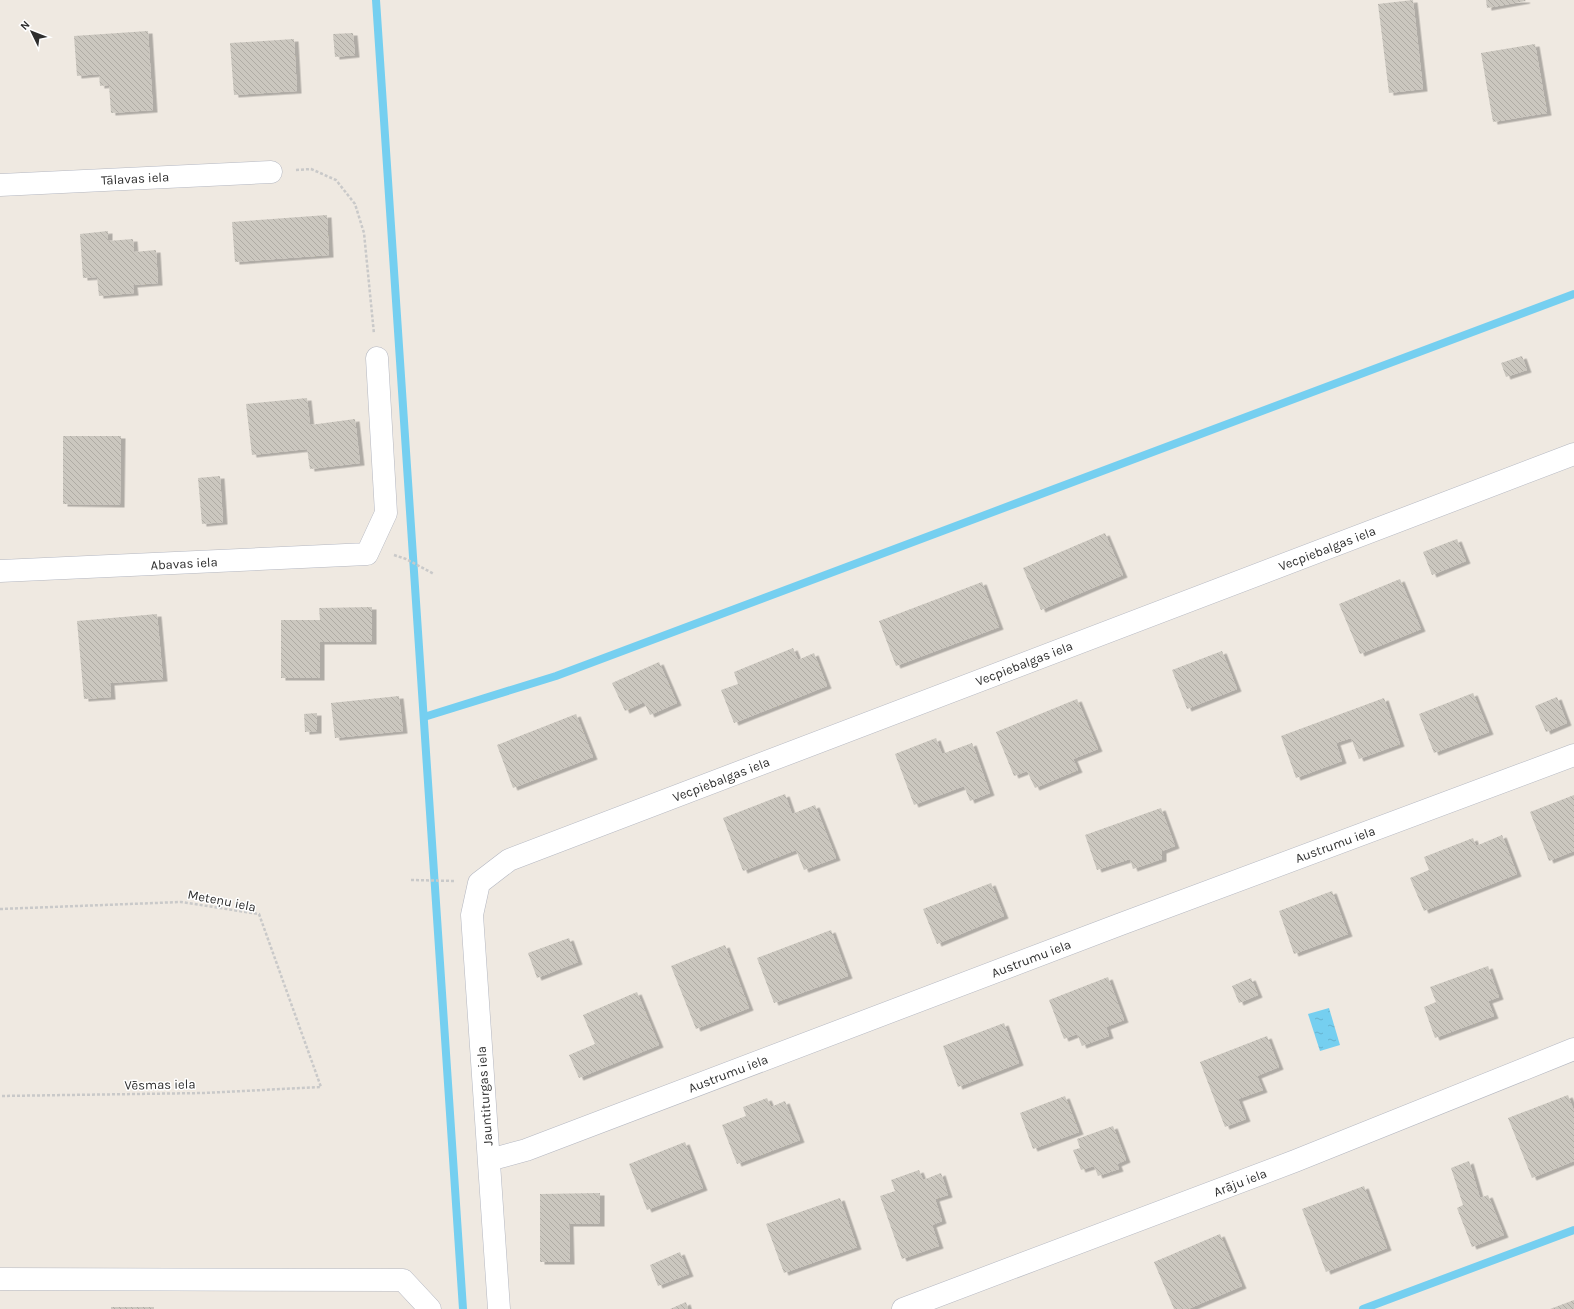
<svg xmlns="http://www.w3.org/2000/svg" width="1574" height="1309" viewBox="0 0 1574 1309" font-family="Karla,sans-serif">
<defs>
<pattern id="water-ripples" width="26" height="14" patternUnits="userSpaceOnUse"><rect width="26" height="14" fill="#75cff0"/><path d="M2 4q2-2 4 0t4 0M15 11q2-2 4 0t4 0" fill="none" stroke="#66b2ce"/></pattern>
<pattern id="building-back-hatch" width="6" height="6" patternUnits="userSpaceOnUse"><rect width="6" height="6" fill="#cbc7bf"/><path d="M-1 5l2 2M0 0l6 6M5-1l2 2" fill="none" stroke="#afaba4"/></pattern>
<filter id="shadow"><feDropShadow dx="4.5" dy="2.5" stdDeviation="0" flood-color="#0004"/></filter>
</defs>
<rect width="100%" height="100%" fill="#efe9e1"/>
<path fill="url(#water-ripples)" d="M 1329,1008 L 1340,1045 L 1320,1051 L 1308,1014 Z"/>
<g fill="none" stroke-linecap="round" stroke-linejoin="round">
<path stroke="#75cff0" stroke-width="8" d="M 376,0 L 463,1309
M 424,717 L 556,676 L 1574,294
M 1363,1309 L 1574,1230"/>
</g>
<path fill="url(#building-back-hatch)" filter="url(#shadow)" d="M 1413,0 L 1423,89 L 1389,93 L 1378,4 Z
M 1486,0 L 1525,0 L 1526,1 L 1487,8 Z
M 148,31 L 153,110 L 111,113 L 109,85 L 100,86 L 99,74 L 77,76 L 74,36 Z
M 353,33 L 355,55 L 335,57 L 333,34 Z
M 294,39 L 297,91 L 234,95 L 230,43 Z
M 1535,44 L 1547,113 L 1493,122 L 1481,53 Z
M 327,215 L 329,255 L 235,262 L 232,222 Z
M 108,231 L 108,241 L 133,239 L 134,252 L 156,250 L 158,283 L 133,285 L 134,293 L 99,296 L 97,277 L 83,278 L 80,234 Z
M 1522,356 L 1527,370 L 1506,377 L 1501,363 Z
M 307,398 L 310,425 L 355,419 L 360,463 L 310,469 L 307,449 L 252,455 L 246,404 Z
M 63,436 L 121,436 L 120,505 L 63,504 Z
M 220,476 L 223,522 L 202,524 L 198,478 Z
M 1105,533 L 1123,575 L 1041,610 L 1023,568 Z
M 1457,539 L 1466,561 L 1432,575 L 1423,552 Z
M 1400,579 L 1421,629 L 1360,654 L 1339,604 Z
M 982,582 L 999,627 L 896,666 L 879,621 Z
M 372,607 L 372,642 L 320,642 L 320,678 L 281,678 L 281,620 L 320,620 L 319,608 Z
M 157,614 L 163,679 L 110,683 L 111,697 L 84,699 L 77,621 Z
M 793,648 L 798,660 L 814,653 L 827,686 L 734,723 L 721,690 L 738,684 L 734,672 Z
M 1222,651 L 1237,689 L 1187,709 L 1172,670 Z
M 659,662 L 677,703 L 650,715 L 644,702 L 625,711 L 612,683 Z
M 1473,693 L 1489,732 L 1434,753 L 1419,714 Z
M 399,696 L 403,731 L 335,738 L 331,703 Z
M 1557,697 L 1567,723 L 1546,732 L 1535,706 Z
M 1384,698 L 1400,744 L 1359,759 L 1351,738 L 1336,743 L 1342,761 L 1296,778 L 1281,736 Z
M 1077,699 L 1098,749 L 1073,759 L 1078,770 L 1035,788 L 1027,771 L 1014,776 L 996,732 Z
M 317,713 L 317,731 L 305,732 L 304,714 Z
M 576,714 L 593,757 L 513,788 L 497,745 Z
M 936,738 L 942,754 L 972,743 L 990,793 L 970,801 L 964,786 L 914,805 L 895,754 Z
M 785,794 L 792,814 L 815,805 L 836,858 L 804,870 L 796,850 L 743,871 L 723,818 Z
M 1574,795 L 1574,851 L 1549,861 L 1530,812 Z
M 1161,808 L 1175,846 L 1162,851 L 1162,859 L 1133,869 L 1130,859 L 1097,870 L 1085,835 Z
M 1502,835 L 1517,874 L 1424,911 L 1410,878 L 1429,870 L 1424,857 L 1473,838 L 1476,846 Z
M 991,883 L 1004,916 L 937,944 L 923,909 Z
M 1332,891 L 1348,934 L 1294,954 L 1279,911 Z
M 831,930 L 848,976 L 774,1003 L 757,958 Z
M 569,938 L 578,962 L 537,978 L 528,953 Z
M 725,945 L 749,1008 L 696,1029 L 671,966 Z
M 1488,966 L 1499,997 L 1488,1001 L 1494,1016 L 1435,1038 L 1424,1007 L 1436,1002 L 1430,987 Z
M 1108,977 L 1124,1020 L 1106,1027 L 1109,1036 L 1082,1046 L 1077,1034 L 1064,1039 L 1049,1000 Z
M 1251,978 L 1258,995 L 1239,1003 L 1232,986 Z
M 637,992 L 659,1045 L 579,1078 L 569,1055 L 595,1044 L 583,1015 Z
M 1004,1023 L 1019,1063 L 958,1087 L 943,1046 Z
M 1267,1036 L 1279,1067 L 1257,1076 L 1263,1090 L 1238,1099 L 1246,1119 L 1225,1127 L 1200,1062 Z
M 1568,1095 L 1574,1111 L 1574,1161 L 1532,1178 L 1508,1118 Z
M 1065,1096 L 1079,1132 L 1033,1149 L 1020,1113 Z
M 767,1098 L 771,1107 L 785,1101 L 800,1140 L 737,1164 L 722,1125 L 746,1116 L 743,1107 Z
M 1113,1126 L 1126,1160 L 1117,1164 L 1119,1169 L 1098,1176 L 1094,1166 L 1081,1170 L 1073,1150 L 1080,1148 L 1077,1139 Z
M 685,1142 L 703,1188 L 647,1210 L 629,1164 Z
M 1469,1161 L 1480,1198 L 1488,1195 L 1504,1235 L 1472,1247 L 1457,1208 L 1463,1205 L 1451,1168 Z
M 919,1170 L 923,1180 L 941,1173 L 948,1195 L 935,1199 L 942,1221 L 932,1225 L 939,1246 L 902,1259 L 880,1196 L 895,1191 L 891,1180 Z
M 1364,1186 L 1387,1248 L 1326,1272 L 1302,1209 Z
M 600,1193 L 600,1224 L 569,1224 L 570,1262 L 540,1262 L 540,1194 Z
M 840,1198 L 857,1247 L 784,1273 L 766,1224 Z
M 1220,1234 L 1242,1286 L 1188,1309 L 1174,1309 L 1154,1262 Z
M 680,1252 L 689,1274 L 658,1286 L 650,1265 Z
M 1574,1300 L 1574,1309 L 1550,1309 Z
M 686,1302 L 688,1309 L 670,1309 Z
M 111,1307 L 154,1307 L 154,1309 L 111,1309 Z"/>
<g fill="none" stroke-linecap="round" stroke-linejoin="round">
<defs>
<path id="minor" d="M 0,185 L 271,172
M 0,571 L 367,554 L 386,513 L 377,358
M 489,1160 L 526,1150 L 1121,924 L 1574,755
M 0,1279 L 403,1280 L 430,1309
M 499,1309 L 472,915 L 479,883 L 509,860 L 1574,454
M 903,1309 L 1295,1161 L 1574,1049"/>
</defs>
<use href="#minor" stroke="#b4b7c1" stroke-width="23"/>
<path stroke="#c9c9c9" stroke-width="2.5" stroke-dasharray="3 2" stroke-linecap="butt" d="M 296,170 L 311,169 L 336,180 L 355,204 L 364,233 L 374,334
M 394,555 L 406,559 L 434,574
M 411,880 L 455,881
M 0,909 L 181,902 L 259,914 L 321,1087 L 204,1093 L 0,1096"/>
<use href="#minor" stroke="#fff" stroke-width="22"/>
</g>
<g text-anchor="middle" stroke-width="3" stroke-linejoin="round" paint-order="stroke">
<g font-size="13" fill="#2e2e2e" stroke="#fff">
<text transform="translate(135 178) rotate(-3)" y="5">Tālavas iela</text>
<text transform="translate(1327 548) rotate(-21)" y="5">Vecpiebalgas iela</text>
<text transform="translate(184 563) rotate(-3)" y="5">Abavas iela</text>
<text transform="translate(1024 663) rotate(-21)" y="5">Vecpiebalgas iela</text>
<text transform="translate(721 779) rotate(-21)" y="5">Vecpiebalgas iela</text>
<text transform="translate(1335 844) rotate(-20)" y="5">Austrumu iela</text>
<text transform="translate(222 900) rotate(11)" y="5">Meteņu iela</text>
<text transform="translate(1031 958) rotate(-21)" y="5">Austrumu iela</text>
<text transform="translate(728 1073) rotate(-21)" y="5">Austrumu iela</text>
<text transform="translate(160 1084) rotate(-1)" y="5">Vēsmas iela</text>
<text transform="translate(484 1096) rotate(-94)" y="5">Jauntiturgas iela</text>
<text transform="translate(1240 1182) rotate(-21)" y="5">Arāju iela</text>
</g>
</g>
<g transform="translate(32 32) rotate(313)" stroke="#ffffff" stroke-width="3" paint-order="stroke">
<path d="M0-3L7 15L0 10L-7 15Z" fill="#2e2e2e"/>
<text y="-6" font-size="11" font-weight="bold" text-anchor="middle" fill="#2e2e2e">N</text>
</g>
</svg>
